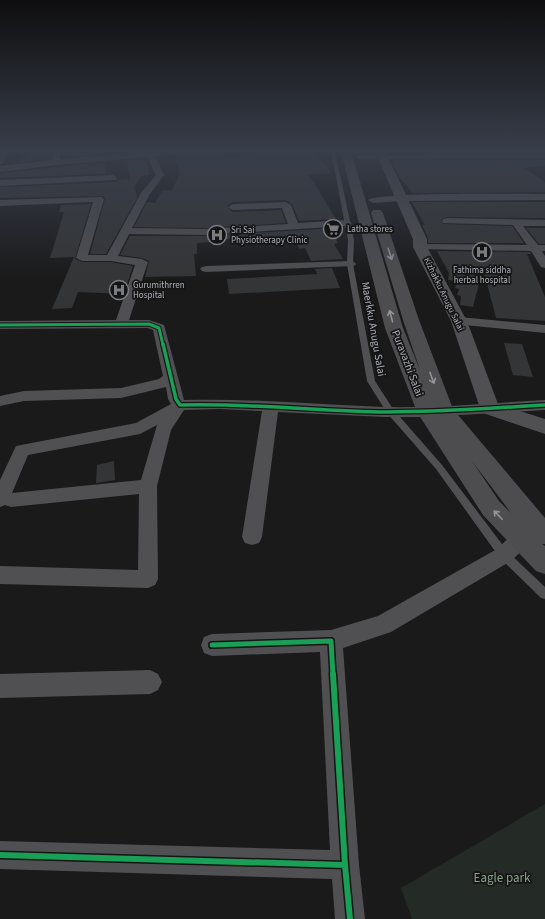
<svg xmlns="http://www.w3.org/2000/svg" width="545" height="919" viewBox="0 0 545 919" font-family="'Source Sans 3',sans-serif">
<rect width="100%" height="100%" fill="#1a1a1b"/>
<path fill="#242a25" d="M 545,804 L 545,919 L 412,919 L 401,888 Z"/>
<path fill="#343536" d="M 31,151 L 52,151 L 51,159 L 16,163 Z
M 62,151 L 105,151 L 105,154 L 62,157 Z
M 188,151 L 223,151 L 226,158 L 252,155 L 250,151 L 314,151 L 332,173 L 309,175 L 336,219 L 299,221 L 292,204 L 286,200 L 233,202 L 227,206 L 233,212 L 281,210 L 286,223 L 204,228 L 134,227 L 147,202 L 155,203 L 162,191 L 172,190 L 180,173 L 174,156 L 184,154 Z
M 387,151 L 540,151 L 542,153 L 388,153 Z
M 146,159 L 149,175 L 142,176 L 135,186 L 137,198 L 106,254 L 90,254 L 105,199 L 103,196 L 0,198 L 0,187 L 116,182 L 118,180 L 130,179 L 127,160 Z
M 391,160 L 545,160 L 545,166 L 524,168 L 545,182 L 545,192 L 413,193 L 399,177 Z
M 105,162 L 105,174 L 0,178 L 0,175 L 2,173 Z
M 412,202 L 545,202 L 545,218 L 447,217 L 443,218 L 441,220 L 443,224 L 512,226 L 524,243 L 428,243 L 428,238 L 422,225 L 425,225 Z
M 91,204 L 75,259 L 82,262 L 111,262 L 133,266 L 124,294 L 78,292 L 72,308 L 52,309 L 74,257 L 50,258 L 64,212 L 59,212 L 61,205 Z
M 335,228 L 337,233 L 333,233 L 338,243 L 334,244 L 343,259 L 311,261 L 305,248 L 299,249 L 294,236 L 258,239 L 257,236 L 225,239 L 225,241 L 197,243 L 197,254 L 194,254 L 196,276 L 145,277 L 149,261 L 142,258 L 120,255 L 130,236 L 204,236 Z
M 526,228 L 545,228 L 545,244 L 539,244 Z
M 437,251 L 530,252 L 531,254 L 527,254 L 545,297 L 545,321 L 496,318 L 483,268 L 473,307 L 460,305 L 461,296 L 457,295 L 459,289 L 455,288 L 457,281 L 448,280 L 449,273 Z
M 332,268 L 340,288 L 229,294 L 227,279 L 317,274 L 315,269 Z
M 504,343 L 522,344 L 533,377 L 513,375 Z
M 114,461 L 115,480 L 96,483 L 97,465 Z"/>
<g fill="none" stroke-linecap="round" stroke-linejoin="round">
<path fill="#505053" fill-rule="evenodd" d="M 331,151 L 335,151 L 354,240 L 353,264 L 375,381 L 393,409 L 442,465 L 508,552 L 545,587 L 545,599 L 541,598 L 500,558 L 436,469 L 387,413 L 367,381 L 347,264 L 348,240 Z"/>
<path fill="#505053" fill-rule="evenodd" d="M 0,151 L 8,151 L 4,162 L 0,165 Z
M 53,151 L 61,151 L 60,159 L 144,152 L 144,151 L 187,151 L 183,153 L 155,156 L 164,175 L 150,194 L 132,228 L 204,229 L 288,224 L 282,208 L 233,210 L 228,207 L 233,204 L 286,202 L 291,205 L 298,223 L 347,220 L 352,223 L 347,226 L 204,235 L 129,234 L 118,256 L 142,259 L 148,262 L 129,320 L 149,320 L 164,325 L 184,400 C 251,398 317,405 384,407 C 438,408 492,403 545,400 L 545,410 L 427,417 L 385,417 L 278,412 L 262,537 L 259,543 L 252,545 L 245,543 L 242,537 L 262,411 L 219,409 L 184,410 L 171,430 L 157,486 L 158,579 L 155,585 L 148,588 L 0,584 L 0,566 L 138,570 L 139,494 L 11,507 L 5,505 L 0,507 L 0,480 L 16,446 L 136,423 L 171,404 L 168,399 L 166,387 L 121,398 L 24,401 L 0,406 L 0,396 L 24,391 L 121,388 L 159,379 L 163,376 L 153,330 L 147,328 L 0,329 L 0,321 L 116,320 L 135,265 L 111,261 L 82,261 L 76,258 L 93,202 L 0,206 L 0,200 L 102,197 L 104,199 L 88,255 L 107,255 L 141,193 L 156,175 L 147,157 L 56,165 L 0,172 L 0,166 L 52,160 ZM 157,425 L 141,480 L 12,493 L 28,455 L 140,434 Z
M 545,154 L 545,158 L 359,159 L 355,157 L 359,155 Z
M 113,175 L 117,178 L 116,180 L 0,186 L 0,180 Z
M 545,194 L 545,200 L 402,201 L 373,203 L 368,200 C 376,192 523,194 545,194 Z
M 447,218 L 545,220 L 545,226 L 523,226 L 538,245 L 545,245 L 545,251 L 542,251 L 545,256 L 545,268 L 541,267 L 531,251 L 416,249 L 415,247 L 416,245 L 420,244 L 527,245 L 513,225 L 443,223 L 442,221 L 443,219 Z
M 350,261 L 354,262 L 356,264 L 354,266 L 206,272 L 202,271 L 200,269 L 202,267 L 206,266 Z
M 459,317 L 545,325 L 545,333 L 454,324 L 453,321 L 454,318 Z
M 521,531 L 528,533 L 531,539 L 528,545 L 511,561 L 391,632 L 343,648 L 359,865 L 365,919 L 335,919 L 332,879 L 0,869 L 0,841 L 330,850 L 320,652 L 212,656 L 204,653 L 201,645 L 204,637 L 212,634 L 331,630 L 378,616 L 497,549 L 514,533 Z
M 150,670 L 158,674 L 162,682 L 158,690 L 150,694 L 0,698 L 0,674 Z"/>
<path fill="#505053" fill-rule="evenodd" d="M 375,151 L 385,151 L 427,239 L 427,247 L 467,321 L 498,404 L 545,419 L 545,434 L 483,413 L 480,408 L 451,321 L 413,247 L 413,239 Z"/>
<path fill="#4d4d4f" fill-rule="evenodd" d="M 341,151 L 351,151 L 403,328 L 420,370 L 403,320 L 371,213 L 373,210 L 381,210 L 383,213 L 419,320 L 453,409 L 545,518 L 545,544 L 542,544 L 545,546 L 545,574 L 536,571 L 483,515 L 417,412 L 385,328 ZM 472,461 L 511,513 L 499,501 Z"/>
<defs>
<path id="cycleway-far3" d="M 0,325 L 149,324 L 159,328 L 163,345"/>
<path id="cycleway-far2" d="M 163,344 L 176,399 L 180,405 C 249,403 318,411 387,412 C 440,412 492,408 545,405"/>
<path id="cycleway-far1" d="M 212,645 L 331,641 L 333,675"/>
<path id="cycleway" d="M 333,674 L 345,865
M 0,855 L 345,865 L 350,919"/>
</defs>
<use href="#cycleway-far3" stroke="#151516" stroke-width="5"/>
<use href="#cycleway-far2" stroke="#151516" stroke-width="6"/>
<use href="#cycleway-far1" stroke="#151516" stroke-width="8"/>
<use href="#cycleway" stroke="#151516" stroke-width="9"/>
<use href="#cycleway-far3" stroke="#1a9f57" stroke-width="3"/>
<use href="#cycleway-far2" stroke="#1a9f57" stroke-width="3.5"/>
<use href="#cycleway-far1" stroke="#1a9f57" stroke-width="5"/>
<use href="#cycleway" stroke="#1a9f57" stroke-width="6"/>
</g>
<defs><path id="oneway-shaft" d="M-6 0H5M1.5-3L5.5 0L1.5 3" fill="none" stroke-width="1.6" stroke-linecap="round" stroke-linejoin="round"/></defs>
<g stroke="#919399">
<use href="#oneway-shaft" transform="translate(390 254) rotate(72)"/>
<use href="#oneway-shaft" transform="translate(391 316) rotate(-105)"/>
<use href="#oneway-shaft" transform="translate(432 378) rotate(70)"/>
<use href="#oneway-shaft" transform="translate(498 515) rotate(-134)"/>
</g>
<linearGradient id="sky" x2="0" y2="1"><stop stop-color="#0e0e0f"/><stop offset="0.54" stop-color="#383e4a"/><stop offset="1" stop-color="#383e4a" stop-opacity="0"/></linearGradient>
<rect width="545" height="279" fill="url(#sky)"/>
<defs>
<symbol id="supermarket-ring" viewBox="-11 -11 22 22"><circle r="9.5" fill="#151516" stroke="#7a7c82" stroke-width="1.5"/><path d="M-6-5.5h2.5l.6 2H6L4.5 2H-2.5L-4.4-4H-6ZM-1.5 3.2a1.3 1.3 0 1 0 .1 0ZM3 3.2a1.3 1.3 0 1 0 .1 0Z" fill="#7a7c82"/></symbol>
<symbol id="hospital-ring" viewBox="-11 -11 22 22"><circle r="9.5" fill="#151516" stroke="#7a7c82" stroke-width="1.5"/><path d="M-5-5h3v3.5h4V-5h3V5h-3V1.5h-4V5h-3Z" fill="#7a7c82"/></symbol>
</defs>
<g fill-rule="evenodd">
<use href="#supermarket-ring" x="322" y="218" width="22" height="22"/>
<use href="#hospital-ring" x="206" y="224" width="22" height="22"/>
<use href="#hospital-ring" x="471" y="241" width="22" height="22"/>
<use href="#hospital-ring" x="108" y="279" width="22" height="22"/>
</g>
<g text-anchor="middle" stroke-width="3.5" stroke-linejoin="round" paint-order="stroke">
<g font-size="9" fill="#aeb1b9" stroke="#151516" text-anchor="start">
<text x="347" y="232">Latha stores</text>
<text x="231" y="233">Sri Sai<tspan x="231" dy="10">Physiotherapy Clinic</tspan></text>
<text x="482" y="273" text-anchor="middle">Fathima siddha<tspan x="482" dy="10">herbal hospital</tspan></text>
<text x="133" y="288">Gurumithrren<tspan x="133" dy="10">Hospital</tspan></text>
</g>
<g font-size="9" fill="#aeb1b9" stroke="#151516">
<text transform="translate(444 294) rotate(64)" y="3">Kizhakku Anugu Salai</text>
</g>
<g font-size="11" fill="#aeb1b9" stroke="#151516">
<text transform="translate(374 329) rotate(80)" y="4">Maerkku Anugu Salai</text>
<text transform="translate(408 363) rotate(69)" y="4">Puravazhi Salai</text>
</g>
<g font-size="13" fill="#87a289" stroke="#151516">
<text x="502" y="882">Eagle park</text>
</g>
</g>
</svg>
